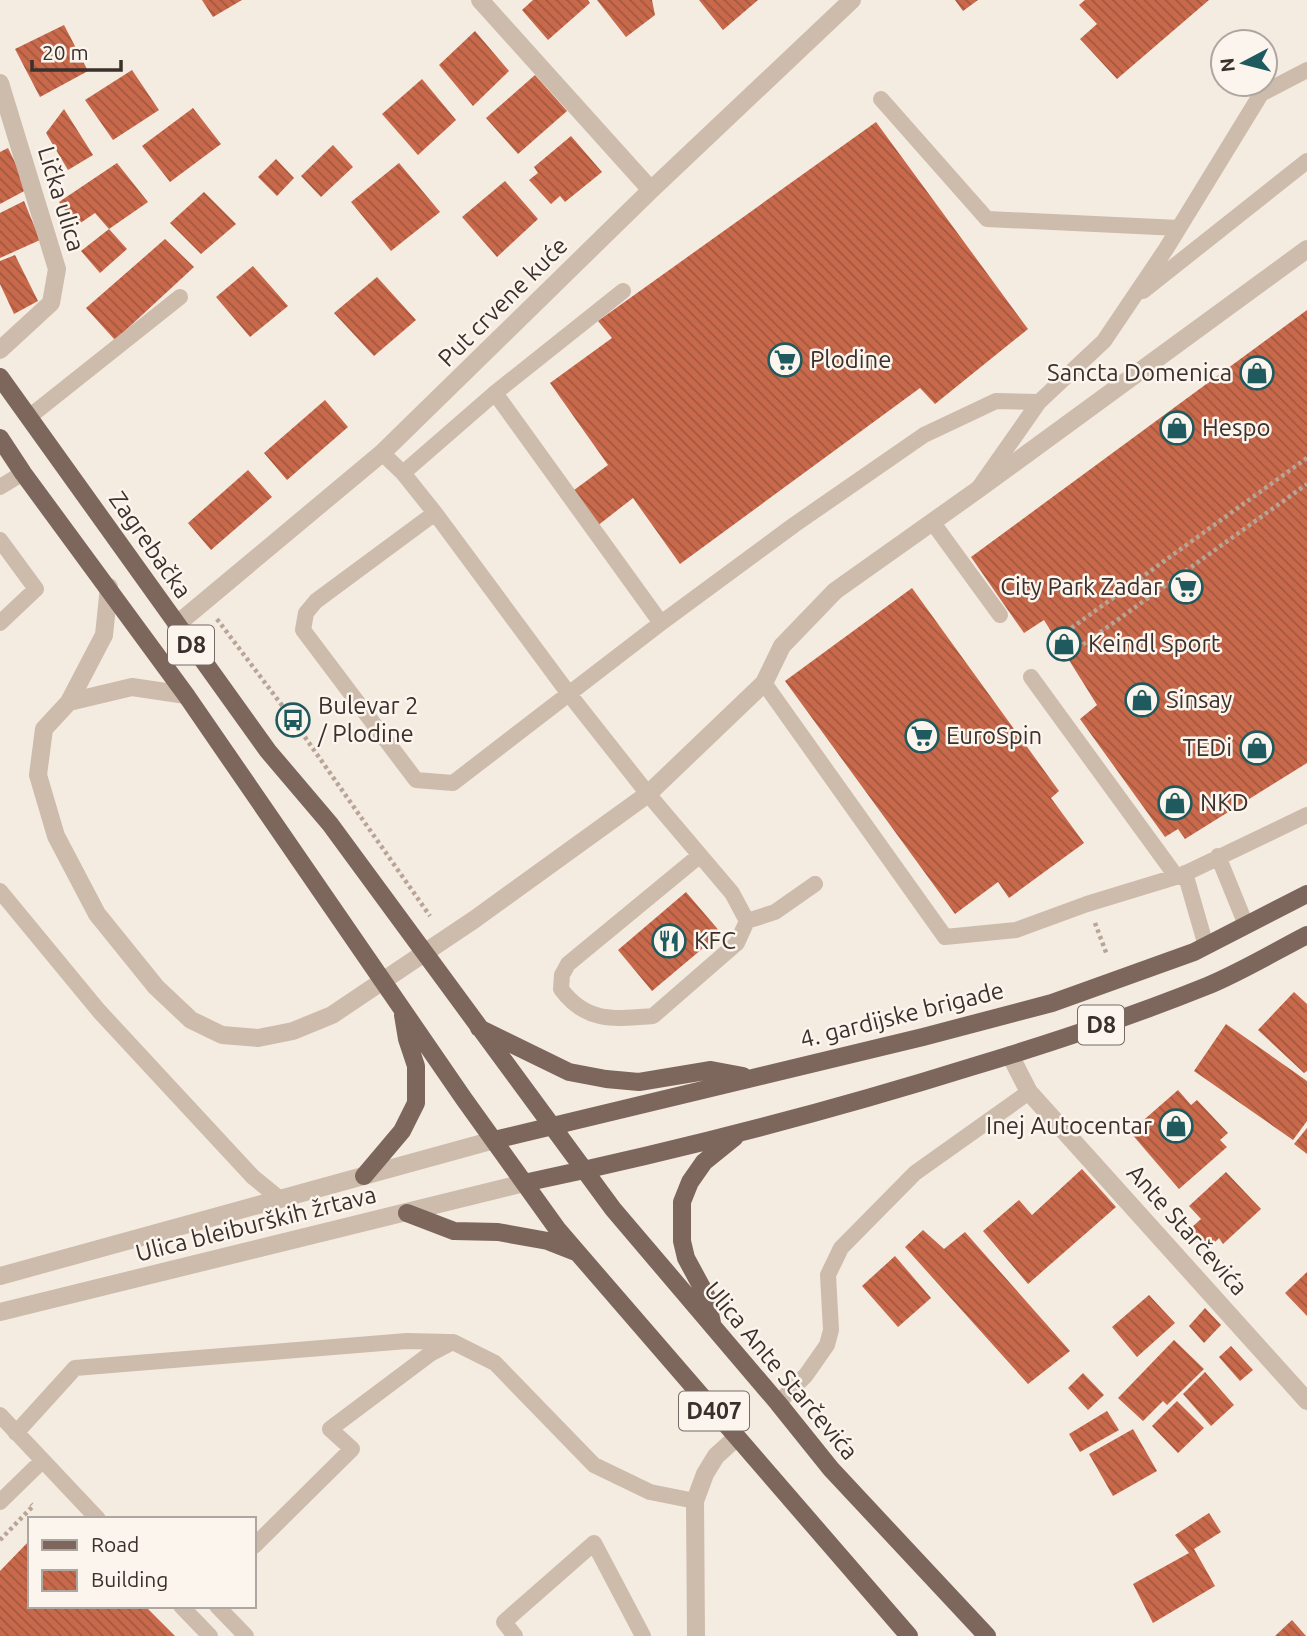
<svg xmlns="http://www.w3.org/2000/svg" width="1307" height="1636" viewBox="0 0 1307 1636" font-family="Ubuntu,sans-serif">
<defs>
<pattern id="building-back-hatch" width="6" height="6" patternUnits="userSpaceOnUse" patternTransform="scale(1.75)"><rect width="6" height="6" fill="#c8694b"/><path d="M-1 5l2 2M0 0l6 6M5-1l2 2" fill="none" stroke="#a4573f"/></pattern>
</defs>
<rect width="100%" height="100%" fill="#f4ebe1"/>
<path fill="url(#building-back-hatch)" d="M 202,0 L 242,0 L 213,17 Z
M 533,0 L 588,0 L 590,3 L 548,40 L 522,10 Z
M 597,0 L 652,0 L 655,15 L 626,37 Z
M 699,0 L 758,0 L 723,30 Z
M 955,0 L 978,0 L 963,11 Z
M 1085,0 L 1209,0 L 1117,79 L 1080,39 L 1097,24 L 1079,5 Z
M 64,25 L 88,71 L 40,97 L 15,49 Z
M 475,31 L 509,71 L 473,106 L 439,65 Z
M 132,70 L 159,110 L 113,140 L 85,100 Z
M 535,75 L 567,111 L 518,154 L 486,118 Z
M 422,79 L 456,120 L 418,155 L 382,114 Z
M 193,108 L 221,144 L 170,182 L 142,146 Z
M 64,109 L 93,155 L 68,170 L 46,133 Z
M 876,122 L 1028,329 L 935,404 L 920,388 L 680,564 L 633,498 L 592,530 L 566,496 L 608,465 L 550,383 L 612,338 L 598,321 Z
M 571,136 L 602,172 L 565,202 L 560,196 L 551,204 L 529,180 L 538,173 L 534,167 Z
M 333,145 L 353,167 L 321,197 L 301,176 Z
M 8,148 L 28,189 L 0,204 L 0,152 Z
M 276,159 L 294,178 L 277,196 L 258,177 Z
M 117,163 L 148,202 L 109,229 L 127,249 L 100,273 L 81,251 L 109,229 L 95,213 L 76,226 L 59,202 Z
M 399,163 L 440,212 L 391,251 L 351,202 Z
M 505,181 L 538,219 L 497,257 L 462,217 Z
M 204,192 L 236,224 L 201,254 L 170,223 Z
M 24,201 L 40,240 L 0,258 L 0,213 Z
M 165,239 L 194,267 L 115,340 L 86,308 Z
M 15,255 L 38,301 L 14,314 L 0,284 L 0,261 Z
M 253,266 L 288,306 L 250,337 L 216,297 Z
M 377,277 L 416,320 L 374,356 L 334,313 Z
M 1307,310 L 1307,763 L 1185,839 L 1178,829 L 1165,837 L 1080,719 L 1097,705 L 1044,620 L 1024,633 L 971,557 Z
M 325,400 L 348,427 L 287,480 L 264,453 Z
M 248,470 L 272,497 L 211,550 L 188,523 Z
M 912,588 L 1059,791 L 1051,798 L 1084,843 L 1009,898 L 998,882 L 955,914 L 785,681 Z
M 686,892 L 721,933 L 652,991 L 618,950 Z
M 1294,992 L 1307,1004 L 1307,1071 L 1304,1073 L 1258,1030 Z
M 1226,1024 L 1307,1081 L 1307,1121 L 1293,1140 L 1194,1071 Z
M 1178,1090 L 1191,1105 L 1197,1100 L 1228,1133 L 1220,1140 L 1227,1147 L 1179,1189 L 1130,1132 Z
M 1307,1128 L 1307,1154 L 1294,1144 Z
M 1082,1169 L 1116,1207 L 1028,1284 L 983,1231 L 1019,1200 L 1032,1215 Z
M 1226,1172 L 1261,1209 L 1223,1244 L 1219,1238 L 1209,1248 L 1191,1228 L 1201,1219 L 1189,1206 Z
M 923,1230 L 944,1249 L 965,1232 L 1070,1351 L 1028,1384 L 905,1247 Z
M 895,1256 L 931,1298 L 898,1327 L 862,1286 Z
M 1307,1272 L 1307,1316 L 1285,1293 Z
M 1149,1295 L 1175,1323 L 1137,1357 L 1112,1327 Z
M 1205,1308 L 1221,1325 L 1204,1343 L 1189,1326 Z
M 1174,1340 L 1204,1369 L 1167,1405 L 1163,1401 L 1143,1421 L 1118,1398 Z
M 1231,1346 L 1253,1370 L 1240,1381 L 1219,1357 Z
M 1205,1372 L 1234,1405 L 1211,1426 L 1183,1394 Z
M 1083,1373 L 1104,1395 L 1088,1410 L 1068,1388 Z
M 1177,1401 L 1204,1428 L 1178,1453 L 1152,1426 Z
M 1107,1411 L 1119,1430 L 1080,1452 L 1069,1434 Z
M 1133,1429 L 1157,1471 L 1113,1496 L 1089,1454 Z
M 1209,1513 L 1221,1532 L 1194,1549 L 1215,1586 L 1153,1623 L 1133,1584 L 1189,1553 L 1175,1535 Z
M 30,1540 L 30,1606 L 145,1606 L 175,1636 L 0,1636 L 0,1571 Z
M 1292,1620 L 1306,1636 L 1275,1636 Z"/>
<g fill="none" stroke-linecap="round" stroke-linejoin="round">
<path stroke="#b9a596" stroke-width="4.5" stroke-dasharray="3.5 3.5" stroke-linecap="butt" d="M 1307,458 L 1070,629 L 1081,646 L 1307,484
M 217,619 L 293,720 L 430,916
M 1095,923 L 1107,955
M 0,1540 L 33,1506 L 31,1504"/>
<path stroke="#cdbbac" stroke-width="16" d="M 881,99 L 987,219 L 1179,228
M 1143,291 L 1307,161
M 495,393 L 623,291
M 29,417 L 180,297
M 382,453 L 403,473 L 435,513 L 569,694 L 648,794 L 732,893 L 747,921 L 737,943 L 653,1016 C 614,1019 586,1023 561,989 L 562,975 L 568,964 L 699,856
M 403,473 L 495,393 L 661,623
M 980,486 L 1039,402
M 0,487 L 23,473
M 435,513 L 316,601 L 306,613 L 303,630 L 416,780 L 453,783 L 661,623 L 794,525 L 924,435 L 996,401 L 1039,402 L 1104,341 L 1166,249 L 1261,94 L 1307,70
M 933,523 L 1000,615
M 0,540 L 36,589 L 0,623
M 1031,677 L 1176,876
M 764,683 L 945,937 L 1016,930 L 1087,904 L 1182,875 L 1307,815
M 1218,856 L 1246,925
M 1185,873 L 1206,946
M 0,891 L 99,1011 L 253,1177 L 280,1199
M 747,921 L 775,912 L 815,884
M 778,1403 L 806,1375 L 827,1345 L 831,1330 L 828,1275 L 841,1248 L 915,1173 L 1029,1092
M 0,1415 L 98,1519
M 16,1433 L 75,1368 L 407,1341 L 449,1342
M 0,1502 L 42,1461
M 254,1546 L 352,1449 L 330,1429 L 430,1354 L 453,1342 L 495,1363 L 594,1465 L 650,1492 L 695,1501
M 181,1606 L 210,1636
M 217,1606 L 246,1636
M 515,1636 L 504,1622 L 594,1543 L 643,1636"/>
<path stroke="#cdbbac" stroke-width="18" d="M 480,0 L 651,190
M 0,83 L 57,269 L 51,303 L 0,350
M 109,587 L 104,635 L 69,702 L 44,729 L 38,775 L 56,836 L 97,914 L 156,987 L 191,1020 L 222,1035 L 258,1038 L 293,1031 L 332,1015 L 475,919 L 648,794 L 764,683 L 782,646 L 835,591 L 976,491 L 1307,249
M 176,625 L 382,453 L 651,190 L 852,0
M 69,702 L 132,687 L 186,695
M 1010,1055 L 1029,1092 L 1307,1401
M 696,1636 L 695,1501 L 705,1474 L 716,1456 L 737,1437"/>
<path stroke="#cdbbac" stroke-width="18" d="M 0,1276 L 494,1140
M 0,1312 L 524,1183"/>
<path stroke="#7d675c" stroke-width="18" d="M 0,377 L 268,751 L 330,824 L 613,1209 L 778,1403 L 831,1469 L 987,1636
M 0,438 L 23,473 L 186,695 L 464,1099 L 558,1230 L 909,1636
M 479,1028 L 569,1072 L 606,1079 L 639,1082 L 711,1070 L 743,1076
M 494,1140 L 923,1037 L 1052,1003 L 1194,952 L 1307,894
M 364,1176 L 402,1131 L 416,1103 L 416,1066 L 407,1039 L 403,1015
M 524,1183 C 675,1151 824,1113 971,1067 C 1051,1043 1130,1017 1207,986 C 1241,972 1274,952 1307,935
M 407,1213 L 454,1231 L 498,1232 L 548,1241 L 576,1252
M 712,1323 L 706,1295 L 686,1258 L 682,1241 L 682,1202 L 690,1182 L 704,1162 L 735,1137"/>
</g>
<defs>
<symbol id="supermarket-ring" viewBox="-11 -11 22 22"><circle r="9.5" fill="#fbf5ee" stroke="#1f5a5e" stroke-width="1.5"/><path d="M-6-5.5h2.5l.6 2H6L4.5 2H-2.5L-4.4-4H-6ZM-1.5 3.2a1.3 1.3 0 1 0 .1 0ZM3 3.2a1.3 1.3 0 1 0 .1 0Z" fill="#1f5a5e"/></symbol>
<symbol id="shop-ring" viewBox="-11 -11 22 22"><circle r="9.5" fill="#fbf5ee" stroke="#1f5a5e" stroke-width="1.5"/><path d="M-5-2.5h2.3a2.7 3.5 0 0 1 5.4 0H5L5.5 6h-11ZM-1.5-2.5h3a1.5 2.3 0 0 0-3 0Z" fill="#1f5a5e"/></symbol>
<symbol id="bus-ring" viewBox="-11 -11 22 22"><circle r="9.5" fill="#fbf5ee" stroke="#1f5a5e" stroke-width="1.5"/><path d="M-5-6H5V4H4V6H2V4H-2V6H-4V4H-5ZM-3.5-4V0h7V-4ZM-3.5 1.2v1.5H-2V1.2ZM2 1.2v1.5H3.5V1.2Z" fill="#1f5a5e"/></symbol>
<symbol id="restaurant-ring" viewBox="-11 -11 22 22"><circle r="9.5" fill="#fbf5ee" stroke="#1f5a5e" stroke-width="1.5"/><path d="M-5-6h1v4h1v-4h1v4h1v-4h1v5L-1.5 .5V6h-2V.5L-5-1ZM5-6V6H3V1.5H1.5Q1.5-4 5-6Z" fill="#1f5a5e"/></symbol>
</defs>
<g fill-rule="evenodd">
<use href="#supermarket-ring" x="766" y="341" width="38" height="38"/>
<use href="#shop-ring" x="1238" y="354" width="38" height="38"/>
<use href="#shop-ring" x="1158" y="409" width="38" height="38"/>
<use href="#supermarket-ring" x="1167" y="568" width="38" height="38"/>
<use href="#shop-ring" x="1045" y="625" width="38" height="38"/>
<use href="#shop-ring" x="1123" y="681" width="38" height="38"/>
<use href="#bus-ring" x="274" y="701" width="38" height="38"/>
<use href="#supermarket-ring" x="903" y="717" width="38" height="38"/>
<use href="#shop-ring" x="1238" y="729" width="38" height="38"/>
<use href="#shop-ring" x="1156" y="784" width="38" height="38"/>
<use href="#restaurant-ring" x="650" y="922" width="38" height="38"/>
<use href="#shop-ring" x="1157" y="1107" width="38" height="38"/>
</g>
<g text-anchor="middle" stroke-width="5" stroke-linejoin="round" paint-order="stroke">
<g fill="#fbf5ee" stroke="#756b66" stroke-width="2">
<rect x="168" y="625.5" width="46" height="39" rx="5"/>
<rect x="1078" y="1005.5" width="46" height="39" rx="5"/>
<rect x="679" y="1391.5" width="70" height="39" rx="5"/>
</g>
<g font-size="23" font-weight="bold" fill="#3b302b">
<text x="191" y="653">D8</text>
<text x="1101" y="1033">D8</text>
<text x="714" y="1419">D407</text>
</g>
<g font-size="24" fill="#3b302b" stroke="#fbf5ee">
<text transform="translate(61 199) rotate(73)" y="8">Lička ulica</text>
<text transform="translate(503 302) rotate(-45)" y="8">Put crvene kuće</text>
<text transform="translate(150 545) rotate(55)" y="8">Zagrebačka</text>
<text transform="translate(902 1015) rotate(-14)" y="8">4. gardijske brigade</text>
<text transform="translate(256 1224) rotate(-14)" y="8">Ulica bleiburških žrtava</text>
<text transform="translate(1187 1230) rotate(48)" y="8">Ante Starčevića</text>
<text transform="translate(781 1371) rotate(50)" y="8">Ulica Ante Starčevića</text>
</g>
<g font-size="24" fill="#3b302b" stroke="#fbf5ee" text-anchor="start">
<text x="810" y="368">Plodine</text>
<text x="1232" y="381" text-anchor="end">Sancta Domenica</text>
<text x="1202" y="436">Hespo</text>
<text x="1162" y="595" text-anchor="end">City Park Zadar</text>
<text x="1088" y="652">Keindl Sport</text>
<text x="1166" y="708">Sinsay</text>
<text x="318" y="714">Bulevar 2<tspan x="318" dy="28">/ Plodine</tspan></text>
<text x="946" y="744">EuroSpin</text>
<text x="1232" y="756" text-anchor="end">TEDi</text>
<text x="1200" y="811">NKD</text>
<text x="694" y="949">KFC</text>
<text x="1152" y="1134" text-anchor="end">Inej Autocentar</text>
</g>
</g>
<rect x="28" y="1517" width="228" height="91" fill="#fbf5ee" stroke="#aea6a0" stroke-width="2"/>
<rect x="42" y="1540" width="35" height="10" fill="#7d675c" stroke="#aea6a0" stroke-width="2"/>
<text x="91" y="1552" font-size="21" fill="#3b302b">Road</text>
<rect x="42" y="1570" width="35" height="21" fill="url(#building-back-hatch)" stroke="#aea6a0" stroke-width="2"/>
<text x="91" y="1587" font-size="21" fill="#3b302b">Building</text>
<g transform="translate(1244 63) rotate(263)"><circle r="33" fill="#fbf5ee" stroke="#aea6a0" stroke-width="2"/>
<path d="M0-5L12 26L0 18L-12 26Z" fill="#1f5a5e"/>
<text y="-10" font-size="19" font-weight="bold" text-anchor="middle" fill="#3b302b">N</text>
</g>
<path d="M32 60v10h89v-10" fill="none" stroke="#3b302b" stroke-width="3.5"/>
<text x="42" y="60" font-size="21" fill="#3b302b" stroke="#fbf5ee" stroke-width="5" paint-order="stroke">20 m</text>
</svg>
